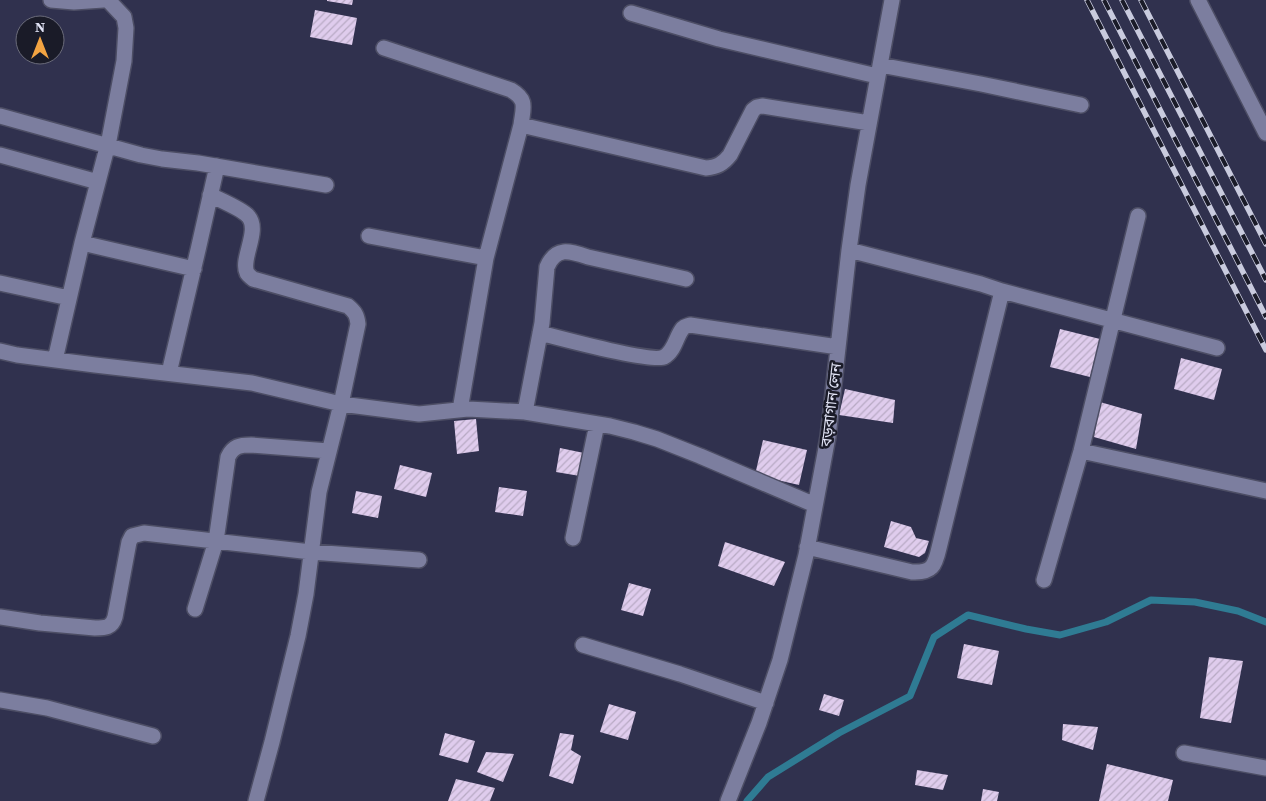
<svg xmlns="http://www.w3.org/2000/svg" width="1266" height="801" viewBox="0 0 1266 801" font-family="'Source Serif 4','Noto Sans Bengali',serif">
<defs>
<pattern id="building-hatch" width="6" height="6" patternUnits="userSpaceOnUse" patternTransform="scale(1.25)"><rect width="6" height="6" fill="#dfcced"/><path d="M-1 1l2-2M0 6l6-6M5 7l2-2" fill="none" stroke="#b8aac4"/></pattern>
</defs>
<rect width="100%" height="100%" fill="#30314e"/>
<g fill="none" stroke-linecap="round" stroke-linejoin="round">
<path stroke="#2f7b93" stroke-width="7" d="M 747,801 L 768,777 L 839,733 L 910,696 L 934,637 L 968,615 L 1026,629 L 1060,635 L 1106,622 L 1151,600 L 1195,602 L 1238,611 L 1266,622"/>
</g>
<path fill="url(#building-hatch)" d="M 327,0 L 353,0 L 352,5 L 327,1 Z
M 315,10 L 357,18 L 352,45 L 310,37 Z
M 1060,329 L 1100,339 L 1090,377 L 1050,367 Z
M 1181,358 L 1222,369 L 1214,400 L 1174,389 Z
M 845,389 L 895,400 L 893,423 L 839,415 Z
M 1100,402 L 1142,414 L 1136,449 L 1094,437 Z
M 476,419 L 479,451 L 457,454 L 454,421 Z
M 763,440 L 807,450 L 799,485 L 755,475 Z
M 560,448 L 584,453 L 580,476 L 556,472 Z
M 400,465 L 432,473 L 426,497 L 394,489 Z
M 499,487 L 527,491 L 523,516 L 495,512 Z
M 356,491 L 382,496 L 378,518 L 352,513 Z
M 891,521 L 911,527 L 916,538 L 929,541 L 925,553 L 919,557 L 884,547 Z
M 725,542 L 785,562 L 774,586 L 718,566 Z
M 629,583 L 651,589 L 643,616 L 621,610 Z
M 964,644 L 999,651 L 992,685 L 957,678 Z
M 1209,657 L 1243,661 L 1231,723 L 1200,718 Z
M 824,694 L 844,700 L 839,716 L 819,710 Z
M 609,704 L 636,712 L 628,740 L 600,732 Z
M 1063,724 L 1098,727 L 1093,750 L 1062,740 Z
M 445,733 L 475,741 L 468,763 L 439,755 Z
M 560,733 L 574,735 L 571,750 L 581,756 L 573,784 L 549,776 Z
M 486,752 L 514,754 L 503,782 L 477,772 Z
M 1107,764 L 1173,780 L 1168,801 L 1099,801 Z
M 917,770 L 948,775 L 943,790 L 915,785 Z
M 456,779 L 495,788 L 490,801 L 448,801 Z
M 983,789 L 999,792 L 997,801 L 981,801 Z"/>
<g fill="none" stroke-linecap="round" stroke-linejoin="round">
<defs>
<path id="minor" d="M 51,0 L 74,2 L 103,0
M 1198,0 L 1266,133
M 631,13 L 719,39 L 877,76
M 384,48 L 511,90 C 528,100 523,108 521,125 L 706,168 C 717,167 723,164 730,155 L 753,110 L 757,107 L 762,106 L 869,123
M 880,65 L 981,84 L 1081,105
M 0,116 L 141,155 L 162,159 L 198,163 L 326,185
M 0,155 L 98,182
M 210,195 C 220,200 242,209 248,216 C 261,230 240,259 247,273 C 249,276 251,277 253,279 L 348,306 C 355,312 357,315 358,324 L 341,404 L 319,492 L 306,594 L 298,636 L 272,742 L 256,801
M 369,236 L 486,258
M 82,243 L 194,269
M 849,250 L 981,284 L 1002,291 L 1217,348
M 0,283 L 69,298
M 540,333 C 559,338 652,363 664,357 C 675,351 676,336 683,328 C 685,326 688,326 690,325 L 838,347
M 0,351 L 17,355 L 95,365 L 252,383 L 341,404 L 419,414 L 468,409 L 525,412 L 610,426 L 634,432 L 657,439 L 700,456 L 815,505
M 55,360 L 82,243 L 109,140 L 124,61 L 126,28 L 124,17 L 108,0
M 169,373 L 198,250 L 217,166
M 460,410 L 486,258 L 521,125
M 525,412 L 542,323 L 547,267 C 556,246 570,251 588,257 L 686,279
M 1081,451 L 1266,491
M 573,538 L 597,424
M 807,547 L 912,572 C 932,573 935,566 939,548 L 1002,291
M 1044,580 L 1081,451 L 1138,216
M 195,609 L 216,541 L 228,457 C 233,446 240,445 251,445 L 329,451
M 0,617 L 40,623 L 95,628 C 105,628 112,628 115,617 L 129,542 L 132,536 L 144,533 L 311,552 L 419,560
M 583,645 L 680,674 L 766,703
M 0,700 L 47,708 L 153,736
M 1184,753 L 1266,768
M 728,801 L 759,723 L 780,660 L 806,555 L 828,437 L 849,250 L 858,185 L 892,0"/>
</defs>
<use href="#minor" stroke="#4d4e65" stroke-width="18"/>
<use href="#minor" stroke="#7c7e9f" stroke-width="15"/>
<defs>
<path id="rail" d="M 1087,0 L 1266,350
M 1104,0 L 1266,317
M 1122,0 L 1266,280
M 1141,0 L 1266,244"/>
</defs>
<use href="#rail" stroke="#c9cbde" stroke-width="5.5"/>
<use href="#rail" stroke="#1a1b28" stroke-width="4" stroke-dasharray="11" stroke-linecap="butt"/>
</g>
<g text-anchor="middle" stroke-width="5" stroke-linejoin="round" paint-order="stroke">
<g font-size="15" fill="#e1e3f5" stroke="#1a1b28">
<text transform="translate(831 405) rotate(-83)" y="5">বড়বাগান লেন</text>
</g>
</g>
<g transform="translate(40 40)"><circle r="24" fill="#1a1b28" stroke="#6a6b7a"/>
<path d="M0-4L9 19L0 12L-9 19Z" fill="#f3a442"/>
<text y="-8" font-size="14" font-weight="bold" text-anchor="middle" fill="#e1e3f5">N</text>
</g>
</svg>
